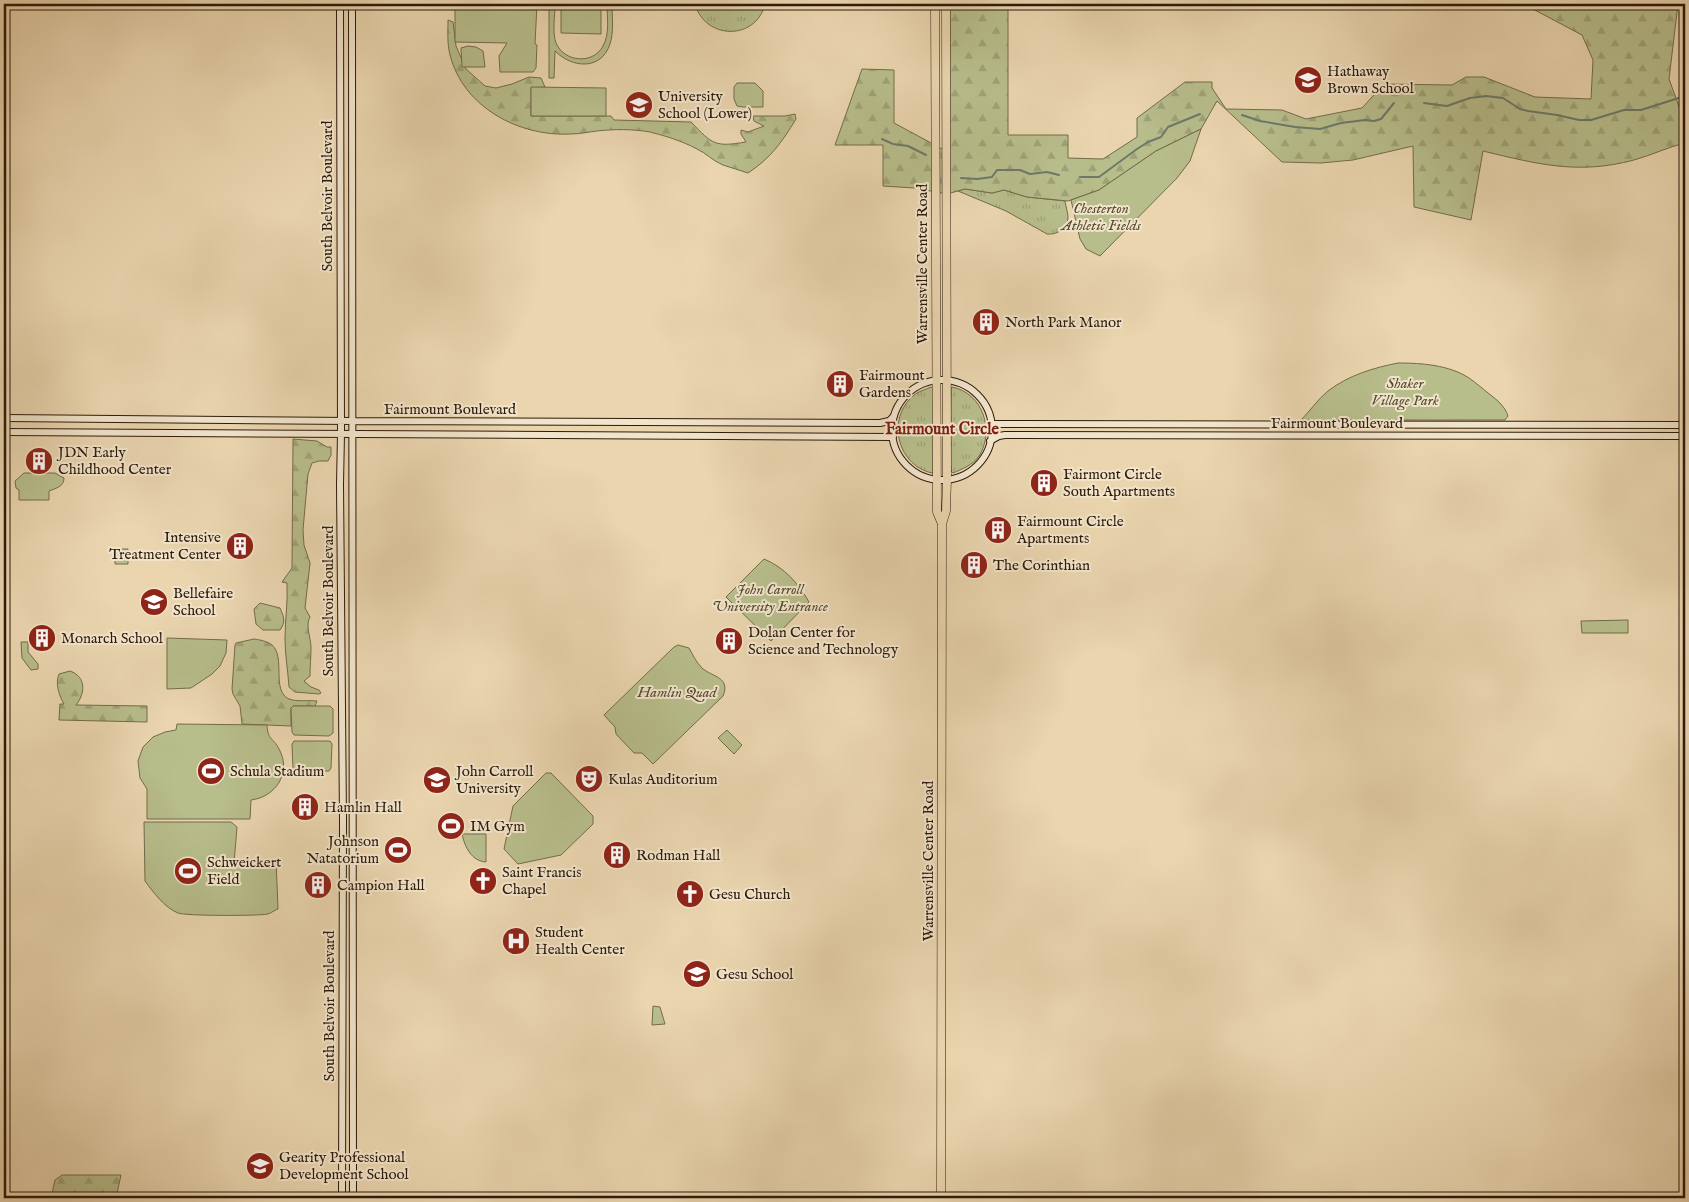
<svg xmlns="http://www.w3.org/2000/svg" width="1689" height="1202" viewBox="0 0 1689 1202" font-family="'IM FELL English',serif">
<defs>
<pattern id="grass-tufts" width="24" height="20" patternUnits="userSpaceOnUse" patternTransform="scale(1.25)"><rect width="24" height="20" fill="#b7bd8b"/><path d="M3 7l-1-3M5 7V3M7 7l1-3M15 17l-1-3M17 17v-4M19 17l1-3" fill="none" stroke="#9ea277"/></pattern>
<pattern id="forest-firs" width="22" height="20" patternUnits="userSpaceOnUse" patternTransform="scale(1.25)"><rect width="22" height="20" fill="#b7bd8b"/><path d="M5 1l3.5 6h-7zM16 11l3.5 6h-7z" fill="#9ea277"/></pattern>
</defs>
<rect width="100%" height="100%" fill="#ead5af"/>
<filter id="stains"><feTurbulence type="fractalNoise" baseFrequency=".004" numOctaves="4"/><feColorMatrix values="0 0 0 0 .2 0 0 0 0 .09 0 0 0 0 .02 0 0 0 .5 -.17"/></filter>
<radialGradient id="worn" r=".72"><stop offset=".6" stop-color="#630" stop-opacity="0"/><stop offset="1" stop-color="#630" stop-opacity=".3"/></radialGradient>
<path fill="url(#grass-tufts)" stroke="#726c4a" d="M 695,4 L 765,4 C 756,41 705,40 695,4 Z
M 965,189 L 992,193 L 1004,190 L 1027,197 L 1065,201 C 1066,207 1068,213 1068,218 C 1067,229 1057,235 1047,234 L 1006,211 L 958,191 Z
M 931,387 L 933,389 L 934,471 L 932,473 C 896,465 885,415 917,393 C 921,391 926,389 931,387 Z
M 952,387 C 983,393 995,431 979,456 C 973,465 962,469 953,473 L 950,470 L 951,389 Z"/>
<path fill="url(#forest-firs)" stroke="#726c4a" d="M 946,4 L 1008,4 L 1008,135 L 1068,135 L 1068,158 L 1103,159 L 1137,137 L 1137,118 L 1185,82 L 1212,82 L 1212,88 L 1226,109 L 1282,110 L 1306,119 L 1362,108 L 1384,84 L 1452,85 L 1466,77 L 1484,77 L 1535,97 L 1591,99 L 1593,60 L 1582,35 L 1531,8 L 1531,4 L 1678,4 L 1669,79 L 1685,123 L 1685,143 C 1668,147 1652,155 1634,160 C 1578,175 1537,164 1483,151 L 1471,220 L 1414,207 L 1413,146 L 1353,160 L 1321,163 L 1282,162 L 1217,101 L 1201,129 L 1156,151 L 1099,190 L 1068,201 L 1027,197 L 1004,190 L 992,193 L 965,189 L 947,194 L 914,188 L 883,186 L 883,145 L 835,145 L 862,69 L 894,70 L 894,123 L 946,151 Z
M 448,20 L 453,22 L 456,46 L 466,69 L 485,86 L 496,88 L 512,84 L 529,77 L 541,78 L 545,87 L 531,88 L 531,116 L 611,116 L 614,120 L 691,122 C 713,145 715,147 746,142 L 741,134 L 741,130 L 748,132 L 764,126 L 754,121 L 753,116 L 785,116 L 795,114 L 796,119 C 782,142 771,158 748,173 C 740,170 731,168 723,165 C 713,161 706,153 697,149 C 682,141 666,136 650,132 C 633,129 614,129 597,131 C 588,132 579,134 571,134 C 519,137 463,107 450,55 C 447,43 448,32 448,20 Z
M 293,439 L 317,441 L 327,447 L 331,447 L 331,455 L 328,461 L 319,461 L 312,463 L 308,474 L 303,530 L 304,545 L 310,563 L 305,608 L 310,617 C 305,626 311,637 311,648 C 311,657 310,666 310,676 L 304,681 L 311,687 L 319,690 L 321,693 L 319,694 L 295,692 L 289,687 C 288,671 285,655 285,639 C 285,620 288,602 287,583 L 282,582 L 292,568 Z
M 260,603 L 280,608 C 284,617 286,622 280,630 L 263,630 L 256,624 L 254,609 Z
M 254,639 C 260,640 267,641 272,645 C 286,657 271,691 289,699 C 297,702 308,700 317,701 L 315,706 L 293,706 L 291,708 L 291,726 L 242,724 L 240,706 L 233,694 L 232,689 L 235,645 L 236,643 Z
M 70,671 C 87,677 85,694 76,705 L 147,706 L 147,722 L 59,720 L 60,704 L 64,704 C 59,695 55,684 59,674 Z
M 62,1175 L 121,1175 L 116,1198 L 51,1198 L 55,1180 Z"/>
<path fill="#b7bd8b" stroke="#726c4a" d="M 455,4 L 537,4 L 535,44 L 537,45 L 536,68 L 533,72 L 500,72 L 499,56 L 507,43 L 455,42 Z
M 549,4 L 555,4 C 555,16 552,32 556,43 C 564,62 593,65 603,46 C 610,34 607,17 607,4 L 612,4 C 612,16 614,32 610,44 C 601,71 572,68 555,51 L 554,78 L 549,78 Z
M 561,4 L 601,4 L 601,34 L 561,33 Z
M 468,46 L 476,47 L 483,51 L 485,67 L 462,67 L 461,48 Z
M 737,83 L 755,83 L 763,91 L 763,107 L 743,107 L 737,106 L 734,99 L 734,87 Z
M 531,87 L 606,88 L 606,116 L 531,116 Z
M 1201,129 L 1190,161 L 1177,178 L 1100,256 L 1086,249 L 1080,239 L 1071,200 L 1099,190 L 1156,151 Z
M 1398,363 C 1422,363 1449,365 1469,378 C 1476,383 1482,388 1488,393 C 1496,399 1505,406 1508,416 L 1505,420 L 1301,420 C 1310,411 1318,399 1328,391 C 1349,375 1373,368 1398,363 Z
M 24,473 L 55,473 L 64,478 C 64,487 56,488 49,491 L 49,500 L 19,500 L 19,490 L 16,488 L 15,481 Z
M 115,549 L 128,549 L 128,564 L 115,564 Z
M 764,559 C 784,567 799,584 809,602 L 771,641 L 726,597 Z
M 1628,620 L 1628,633 L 1582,633 L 1581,621 Z
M 167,638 L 227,640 L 226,653 L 220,666 L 212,674 L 191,688 L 167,689 Z
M 21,642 L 28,642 L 28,652 L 38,664 L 38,669 L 31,670 L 22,658 Z
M 678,645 L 689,648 C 693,655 696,662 702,668 C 712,677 731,677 723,696 L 653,764 L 642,753 L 634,753 L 616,734 L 615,727 L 604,715 L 674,647 Z
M 293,706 L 330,706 L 333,709 L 333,733 L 329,736 L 294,735 L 292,732 L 291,708 Z
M 177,724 L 267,725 C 268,741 273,737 279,749 C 292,772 276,797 251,800 L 250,819 L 147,819 L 147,789 L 140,778 L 138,761 L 143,747 L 153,737 L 165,732 L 176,730 Z
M 727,730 L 742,745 L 734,754 L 718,738 Z
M 294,741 L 330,741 L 332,744 L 331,768 L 329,771 L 296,771 L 293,769 L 292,744 Z
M 546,773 L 551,773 L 593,816 L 593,824 L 561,855 L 518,864 L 504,849 L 513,806 Z
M 457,816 L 457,835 L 445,835 L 445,817 Z
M 144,822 L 231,822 L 237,827 L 234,863 L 239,861 L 276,860 L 278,909 C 275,910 271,913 268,914 C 258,916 185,916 178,913 C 165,908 153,892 145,881 Z
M 462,834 L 486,834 L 486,862 C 472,861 465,848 462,834 Z
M 653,1006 L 660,1007 L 665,1024 L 652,1025 Z
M 124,1193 L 160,1195 L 163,1198 L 123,1198 Z"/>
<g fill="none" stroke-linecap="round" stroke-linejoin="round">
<path stroke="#6d796a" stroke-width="2" d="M 1424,103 L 1447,106 L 1470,98 L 1486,96 L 1503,98 L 1520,109 L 1528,111 L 1557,115 L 1579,120 L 1591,120 L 1624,110 L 1641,110 L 1685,96
M 1242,115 L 1260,121 L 1295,127 L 1320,129 L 1341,123 L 1365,120 L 1374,121 L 1381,119 L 1394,103
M 882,139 L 893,144 L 908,146 L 926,155
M 1080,177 L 1099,177 L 1137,149 L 1148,142 L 1161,137 L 1168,127 L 1200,114
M 961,178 L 977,179 L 992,177 L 997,170 L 1020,170 L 1030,174 L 1047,172 L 1059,175"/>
<defs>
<path id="secondary" d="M 340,4 L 341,434 L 340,484 L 343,820 L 342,1198
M 352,4 L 353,1198
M892 430a50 50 0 1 1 100 0a50 50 0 1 1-100 0Z
M 4,418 L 353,421 L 880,423 L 889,421 L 894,416
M 991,424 L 1685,425
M 4,432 L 893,437
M 990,441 L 999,436 L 1005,435 L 1685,436"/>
<path id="primary" d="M 935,4 L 937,512 L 942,524
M 941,1198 L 942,524 L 946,511 L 947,479 L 946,4"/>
</defs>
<use href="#secondary" stroke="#2d1a0a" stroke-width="8"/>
<use href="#primary" stroke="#2d1a0a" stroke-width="9"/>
<use href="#secondary" stroke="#f1e4cb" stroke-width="6"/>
<use href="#primary" stroke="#ead5af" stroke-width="8"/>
</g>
<defs>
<symbol id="school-disc" viewBox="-11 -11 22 22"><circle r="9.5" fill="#8f2418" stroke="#f1e4cb"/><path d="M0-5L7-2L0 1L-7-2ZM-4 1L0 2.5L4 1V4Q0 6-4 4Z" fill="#fff"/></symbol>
<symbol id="building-disc" viewBox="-11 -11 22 22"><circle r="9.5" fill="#8f2418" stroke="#f1e4cb"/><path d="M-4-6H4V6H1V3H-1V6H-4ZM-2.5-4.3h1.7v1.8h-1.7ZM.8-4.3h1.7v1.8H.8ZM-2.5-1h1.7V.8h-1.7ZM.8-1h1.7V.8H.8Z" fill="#fff"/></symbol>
<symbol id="stadium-disc" viewBox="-11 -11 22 22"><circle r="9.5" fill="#8f2418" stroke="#f1e4cb"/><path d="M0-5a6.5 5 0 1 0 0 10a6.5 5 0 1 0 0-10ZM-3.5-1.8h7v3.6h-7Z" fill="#fff"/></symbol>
<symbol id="theatre-disc" viewBox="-11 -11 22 22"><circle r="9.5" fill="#8f2418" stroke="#f1e4cb"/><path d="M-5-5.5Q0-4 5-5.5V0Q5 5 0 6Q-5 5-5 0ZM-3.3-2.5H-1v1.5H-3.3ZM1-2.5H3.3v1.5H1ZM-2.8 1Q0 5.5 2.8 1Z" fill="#fff"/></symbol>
<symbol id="university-disc" viewBox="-11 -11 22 22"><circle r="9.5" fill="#8f2418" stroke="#f1e4cb"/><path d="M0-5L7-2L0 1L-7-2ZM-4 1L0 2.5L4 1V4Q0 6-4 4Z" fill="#fff"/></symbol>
<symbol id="church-disc" viewBox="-11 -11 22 22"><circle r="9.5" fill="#8f2418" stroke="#f1e4cb"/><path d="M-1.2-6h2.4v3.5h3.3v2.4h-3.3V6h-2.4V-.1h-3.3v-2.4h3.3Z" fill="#fff"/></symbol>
<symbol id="hospital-disc" viewBox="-11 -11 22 22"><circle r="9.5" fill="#8f2418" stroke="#f1e4cb"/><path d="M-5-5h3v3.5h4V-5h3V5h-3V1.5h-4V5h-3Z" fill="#fff"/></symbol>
</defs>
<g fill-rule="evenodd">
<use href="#school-disc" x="1292" y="64" width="32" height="32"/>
<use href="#school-disc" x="623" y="89" width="32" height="32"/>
<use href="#building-disc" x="970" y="306" width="32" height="32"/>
<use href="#building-disc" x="824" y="368" width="32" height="32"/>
<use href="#building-disc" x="23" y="445" width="32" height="32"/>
<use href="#building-disc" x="1028" y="467" width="32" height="32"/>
<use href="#building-disc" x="982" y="514" width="32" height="32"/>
<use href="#building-disc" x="224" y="530" width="32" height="32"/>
<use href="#building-disc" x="958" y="549" width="32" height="32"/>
<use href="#school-disc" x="138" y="586" width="32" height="32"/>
<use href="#building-disc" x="26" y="622" width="32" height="32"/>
<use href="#building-disc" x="713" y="625" width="32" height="32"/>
<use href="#stadium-disc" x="195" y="755" width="32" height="32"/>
<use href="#theatre-disc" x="573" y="763" width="32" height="32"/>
<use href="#university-disc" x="421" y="764" width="32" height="32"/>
<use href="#building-disc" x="289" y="791" width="32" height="32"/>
<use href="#stadium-disc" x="435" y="810" width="32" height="32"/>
<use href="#stadium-disc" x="382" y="834" width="32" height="32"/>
<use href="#building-disc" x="601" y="839" width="32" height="32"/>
<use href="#stadium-disc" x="172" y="855" width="32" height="32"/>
<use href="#church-disc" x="467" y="865" width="32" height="32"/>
<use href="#building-disc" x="302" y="869" width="32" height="32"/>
<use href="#church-disc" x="674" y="878" width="32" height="32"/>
<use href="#hospital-disc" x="500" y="925" width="32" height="32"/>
<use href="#school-disc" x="681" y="958" width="32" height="32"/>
<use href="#school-disc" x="244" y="1150" width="32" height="32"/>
</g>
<g text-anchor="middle" stroke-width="4" stroke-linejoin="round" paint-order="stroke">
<g font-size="15" fill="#2d1a0a" stroke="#f1e4cb" text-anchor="start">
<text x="1327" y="76">Hathaway<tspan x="1327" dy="17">Brown School</tspan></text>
<text x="658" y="101">University<tspan x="658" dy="17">School (Lower)</tspan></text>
<text x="1005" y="327">North Park Manor</text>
<text x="859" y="380">Fairmount<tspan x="859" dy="17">Gardens</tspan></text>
<text x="58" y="457">JDN Early<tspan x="58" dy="17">Childhood Center</tspan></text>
<text x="1063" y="479">Fairmont Circle<tspan x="1063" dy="17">South Apartments</tspan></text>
<text x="1017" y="526">Fairmount Circle<tspan x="1017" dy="17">Apartments</tspan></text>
<text x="221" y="542" text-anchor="end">Intensive<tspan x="221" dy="17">Treatment Center</tspan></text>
<text x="993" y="570">The Corinthian</text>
<text x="173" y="598">Bellefaire<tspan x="173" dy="17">School</tspan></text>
<text x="748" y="637">Dolan Center for<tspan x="748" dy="17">Science and Technology</tspan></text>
<text x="61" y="643">Monarch School</text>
<text x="230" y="776">Schula Stadium</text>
<text x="456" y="776">John Carroll<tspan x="456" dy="17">University</tspan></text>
<text x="608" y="784">Kulas Auditorium</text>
<text x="324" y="812">Hamlin Hall</text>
<text x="470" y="831">IM Gym</text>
<text x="379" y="846" text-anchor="end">Johnson<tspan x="379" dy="17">Natatorium</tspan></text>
<text x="636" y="860">Rodman Hall</text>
<text x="207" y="867">Schweickert<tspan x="207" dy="17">Field</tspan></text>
<text x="502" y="877">Saint Francis<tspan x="502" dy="17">Chapel</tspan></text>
<text x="337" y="890">Campion Hall</text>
<text x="709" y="899">Gesu Church</text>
<text x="535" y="937">Student<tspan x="535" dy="17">Health Center</tspan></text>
<text x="716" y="979">Gesu School</text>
<text x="279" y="1162">Gearity Professional<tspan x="279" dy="17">Development School</tspan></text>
</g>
<g font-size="15" fill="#2d1a0a" stroke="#f1e4cb">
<text transform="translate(327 196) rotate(-90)" y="5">South Belvoir Boulevard</text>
<text transform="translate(922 264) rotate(-90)" y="5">Warrensville Center Road</text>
<text x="450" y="414">Fairmount Boulevard</text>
<text x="1337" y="428">Fairmount Boulevard</text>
<text transform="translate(328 601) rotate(-90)" y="5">South Belvoir Boulevard</text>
<text transform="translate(928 861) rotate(-90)" y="5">Warrensville Center Road</text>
<text transform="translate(329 1006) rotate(-90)" y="5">South Belvoir Boulevard</text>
</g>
<g font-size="15" font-style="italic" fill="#564b31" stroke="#f1e4cb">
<text x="1101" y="213">Chesterton<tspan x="1101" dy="17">Athletic Fields</tspan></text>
<text x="1405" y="388">Shaker<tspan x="1405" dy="17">Village Park</tspan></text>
<text x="770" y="594">John Carroll<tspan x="770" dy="17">University Entrance</tspan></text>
<text x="677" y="697">Hamlin Quad</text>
</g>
<g font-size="16" font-weight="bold" fill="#7a1f14" stroke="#f1e4cb">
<text x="942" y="434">Fairmount Circle</text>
</g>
</g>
<rect width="1689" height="1202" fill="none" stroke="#ead5af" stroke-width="20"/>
<rect x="5" y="5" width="1679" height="1192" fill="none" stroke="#2d1a0a" stroke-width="2.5"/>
<rect x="10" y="10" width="1669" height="1182" fill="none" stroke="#2d1a0a"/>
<rect width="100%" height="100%" filter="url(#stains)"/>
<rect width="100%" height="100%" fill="url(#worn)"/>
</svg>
